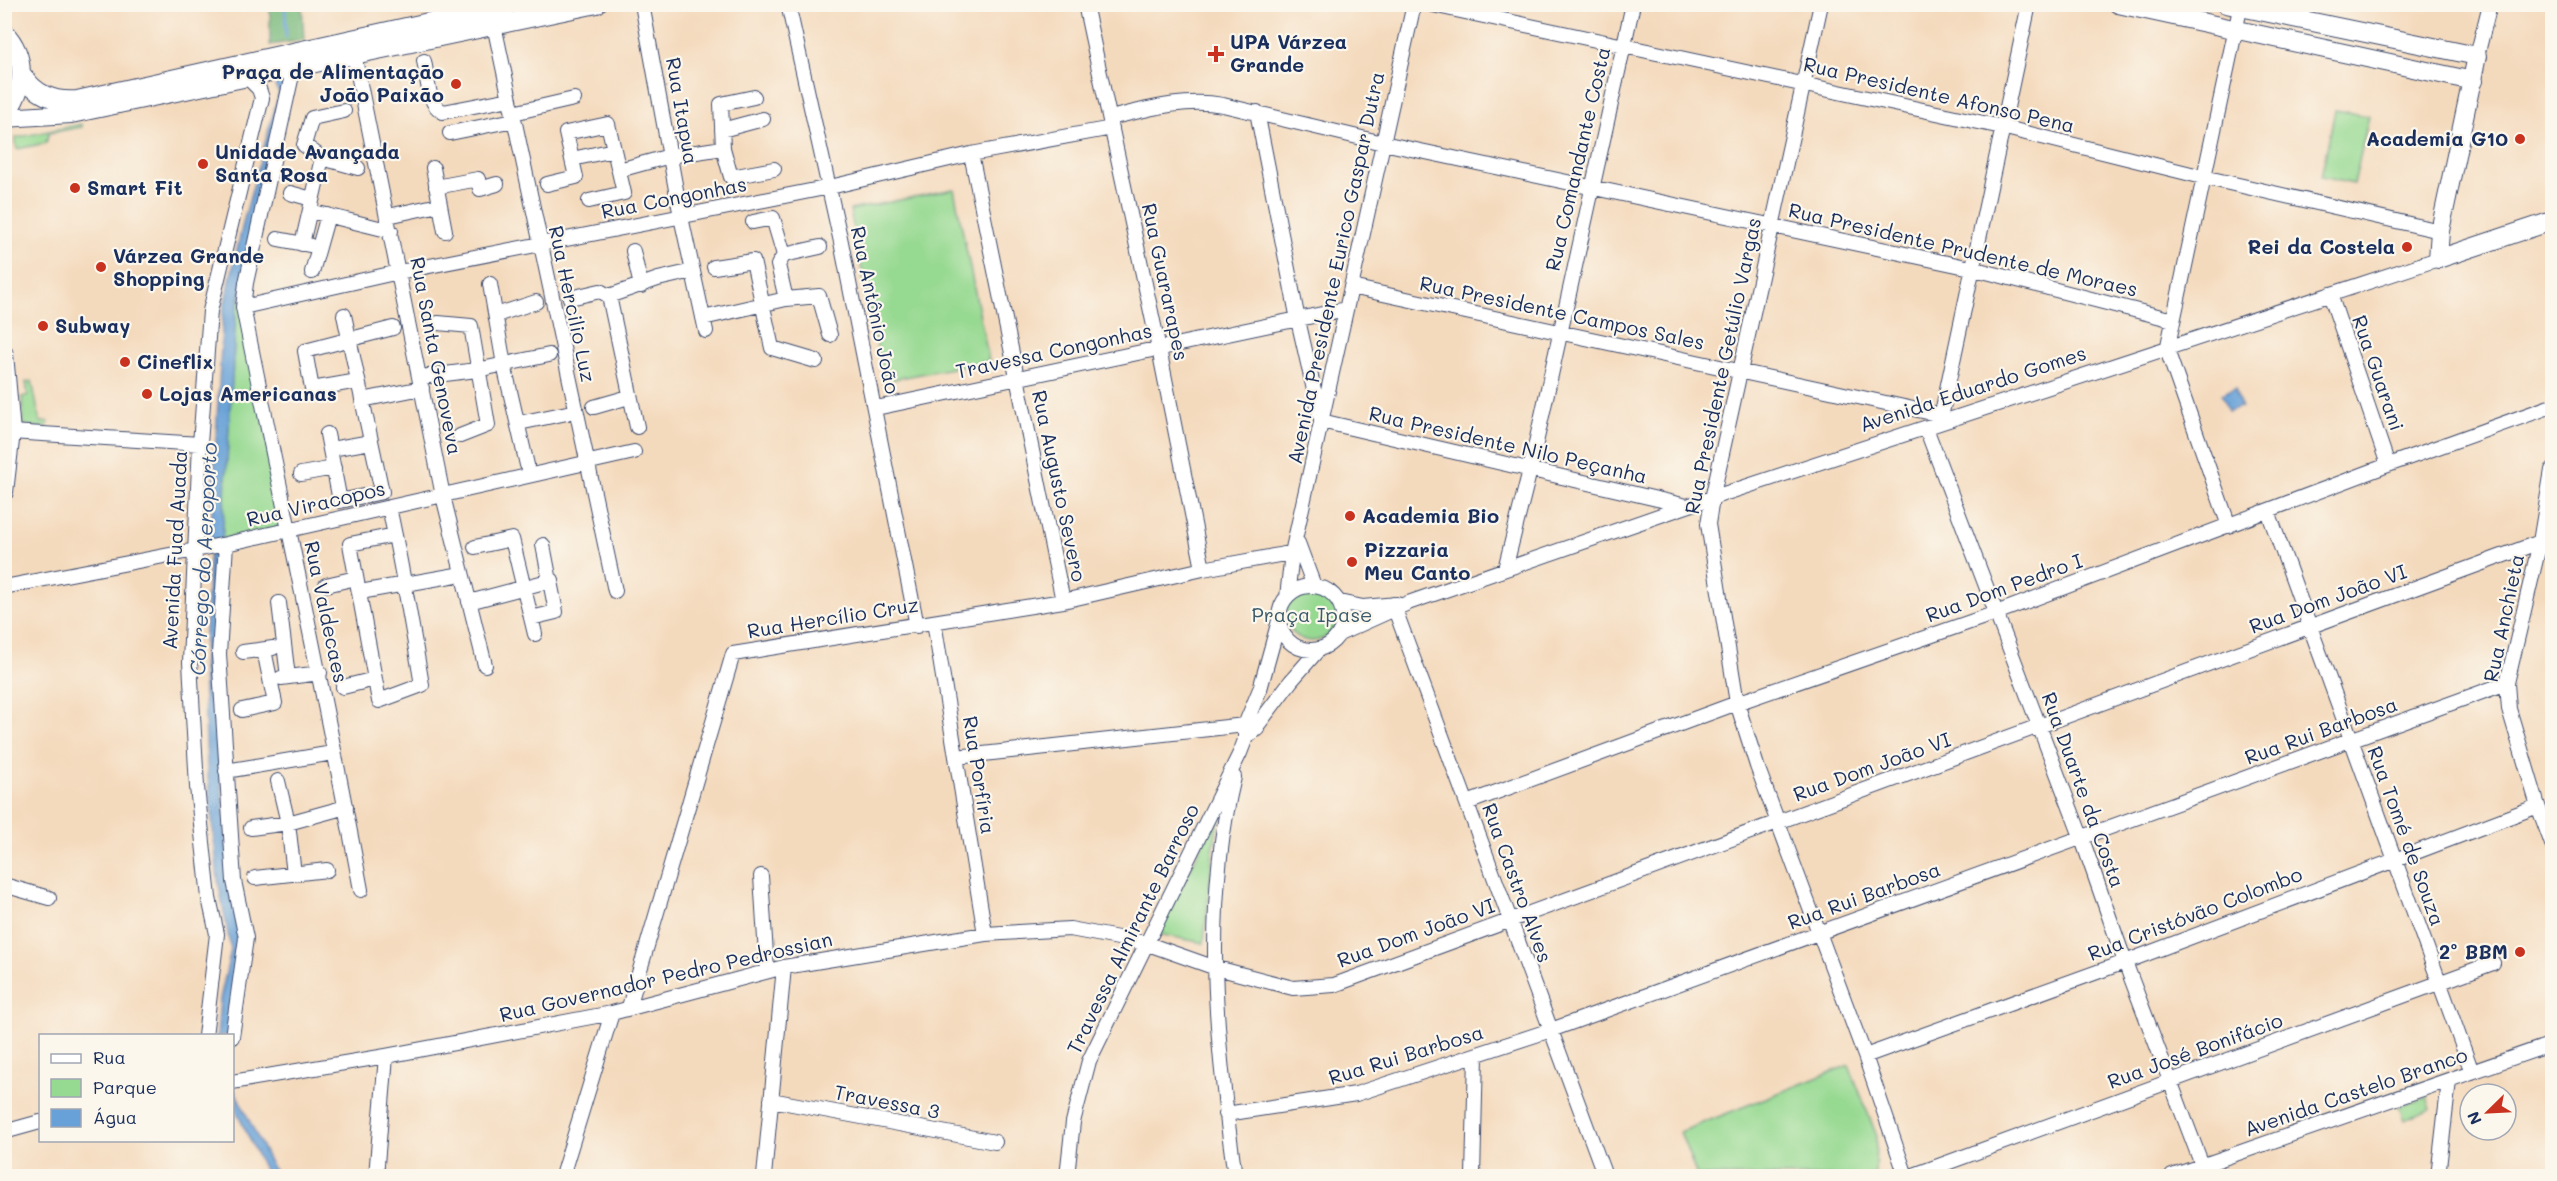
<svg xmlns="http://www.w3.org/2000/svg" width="2557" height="1181" viewBox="0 0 2557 1181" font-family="Mali,sans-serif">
<rect width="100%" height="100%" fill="#fbf7ec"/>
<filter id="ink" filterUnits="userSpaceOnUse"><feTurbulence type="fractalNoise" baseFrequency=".0167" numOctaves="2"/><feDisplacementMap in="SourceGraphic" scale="12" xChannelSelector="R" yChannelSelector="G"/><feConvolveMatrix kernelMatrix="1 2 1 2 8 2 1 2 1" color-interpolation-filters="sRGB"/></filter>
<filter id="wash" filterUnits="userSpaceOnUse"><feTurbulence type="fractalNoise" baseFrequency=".008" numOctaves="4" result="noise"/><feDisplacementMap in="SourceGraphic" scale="24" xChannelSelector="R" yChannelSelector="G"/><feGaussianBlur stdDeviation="1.35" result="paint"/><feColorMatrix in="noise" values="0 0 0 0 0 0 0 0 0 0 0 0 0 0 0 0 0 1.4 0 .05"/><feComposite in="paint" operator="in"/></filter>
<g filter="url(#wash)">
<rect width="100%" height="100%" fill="#f4dabd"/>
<path fill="#96d991" stroke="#588478" stroke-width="1.5" d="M 5,47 C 13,66 14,81 5,100 Z
M 289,79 L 241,297 L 284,527 L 222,539 L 236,313 Z
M 2335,110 L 2369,116 L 2354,184 L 2321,177 Z
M 81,124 L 82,127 L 49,133 L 46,143 L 17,149 L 15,138 Z
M 954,189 L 989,361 L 884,381 L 850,210 Z
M 32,381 L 40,422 L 48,422 L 47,428 L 23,425 L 22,397 L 28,395 L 26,382 Z
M1286 615a26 26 0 1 1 52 0a26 26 0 1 1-52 0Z
M 1221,807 L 1213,850 L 1204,943 L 1158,934 Z
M 1849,1065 L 1876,1134 L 1875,1176 L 1697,1176 L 1680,1132 Z
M 2427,1097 L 2431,1109 L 2404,1120 L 2399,1107 Z"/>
<path fill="#78b97b" stroke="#4a746c" stroke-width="1.5" d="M 270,5 L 302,5 L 304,40 L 270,45 Z"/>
<path fill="#68a1d7" stroke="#42689a" stroke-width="1.5" d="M 289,79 L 236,313 L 215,658 L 219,753 L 228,861 L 242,940 L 230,1035 L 217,1036 L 220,999 L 231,950 L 218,880 L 207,766 L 203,670 L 223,311 L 244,219 L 279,93 L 275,86 L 277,80 Z
M 2235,388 L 2241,407 L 2228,411 L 2221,394 Z
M 235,1091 L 271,1165 L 277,1176 L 267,1176 L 233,1104 L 233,1092 Z"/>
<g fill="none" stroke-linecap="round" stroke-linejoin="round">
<path stroke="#68a1d7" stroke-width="3" d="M 285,4 L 286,37"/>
</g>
</g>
<g filter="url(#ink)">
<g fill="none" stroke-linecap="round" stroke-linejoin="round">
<defs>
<path id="minor" d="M 642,4 L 681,217 L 706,331
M 788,4 L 841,242 L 917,626
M 1085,4 L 1159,349 L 1203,569
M 1428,4 L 2002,127 L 2203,177 L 2440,231
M 1821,4 L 1712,499 L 1708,524 L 1737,703 L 1757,766 L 1865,1056 L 1906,1176
M 494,25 L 615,591
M 354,54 L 443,496 L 485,665
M 2477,56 L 2490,4
M 424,61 C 428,78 427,104 443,112 L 510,99
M 294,66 L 246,283 L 243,307 C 282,501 325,695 361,890
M 754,97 L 721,104 L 723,148 L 731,177 L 774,169
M 1257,112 L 1298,320 L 1320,416
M 513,113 L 574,99
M 1110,118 C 1148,109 1184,98 1223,105 L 1383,143 L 1971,268 L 2173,320
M 722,130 L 763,119
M 450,133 L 514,120
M 971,154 L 1063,601
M 322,158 L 304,145 L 312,118 L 344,111
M 572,159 L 614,150
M 433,168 L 445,231
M 619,170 L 670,156 L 723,148
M 547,184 L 576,177 L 566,133 L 608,124 L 624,193 L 589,201
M 436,187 L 478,179 L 480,189 L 497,184
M 290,193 L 312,199
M 310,211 L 391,231
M 388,216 L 439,205
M 753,222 L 773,218 L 784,255
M 278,239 L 309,245
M 302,244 L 322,158 L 358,168
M 633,251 L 641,286
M 714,267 L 753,261 L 772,348 L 816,361
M 312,272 L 328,215
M 490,284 L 504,365 L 527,465
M 1351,287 L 1941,415
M 2330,294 L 2388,465
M 570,298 L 600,291 L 609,296
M 786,299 L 778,265 L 784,255 L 820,247
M 243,307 L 399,272 L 830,187 L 971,154 L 1112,128
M 496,315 L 536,302
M 703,318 L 786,299 L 819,296 L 830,335
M 438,323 L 471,326 L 488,425 L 460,436
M 421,377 L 477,370 L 549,355
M 358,381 L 312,389 L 305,351 L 393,328
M 362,400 L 422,388
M 594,407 L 629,397
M 876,408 L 1346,309
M 1321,421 L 1687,506
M 1940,422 L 2029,4
M 519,423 L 567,413
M 637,427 L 609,296 L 658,279 L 693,271
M 1926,428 L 2082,839 L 2125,962 L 2202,1165
M 11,432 L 200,444
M 327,434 L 340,501 L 382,492 L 344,315
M 331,449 L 371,442
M 2552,470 L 2540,542 L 2507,683 L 2509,709 L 2538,806 L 2552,844
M 301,474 L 334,468
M 389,507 C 402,566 412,626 422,685 L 379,701 L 350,544 L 395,535
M 2268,511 L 2472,1072
M 2229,526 L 2167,350 L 2241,4
M 1298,543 L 1314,586
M 226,544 L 219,654 L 234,881 L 246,938 L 232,1037
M 475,547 L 512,539 L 535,634
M 1505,569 L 1530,470 L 1633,4
M 326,585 L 356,578
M1279 618a32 32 0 1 1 64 0a32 32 0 1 1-64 0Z
M 4,587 L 226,544 L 634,452
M 360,592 L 462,574
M 1287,597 L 1292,553 L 1414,4
M 469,602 L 552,580
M 1339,602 L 1363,607 L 1397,604
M 279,603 L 288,677
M 1393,604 L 1605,1176
M 531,618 L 556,612 L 543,545
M 934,622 L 985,934
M 1339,634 L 1408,603 L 1687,506 L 2438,259
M 243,652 L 273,648
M 281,678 L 320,673
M 343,687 L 375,679
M 242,710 L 275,703 L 264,650
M 1251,734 L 1291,681 L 1319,649
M 956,757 L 1245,725 L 1257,729
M 226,771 L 333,753
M 1234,777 C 1202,909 1216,1043 1235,1176
M 278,781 L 288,823 L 294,874
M 1467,803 L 1737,703 L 1996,613 L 2388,465 L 2552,406
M 251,828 L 288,823 L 346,807
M 761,876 L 767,971
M 255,878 L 327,870
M 4,885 L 49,898
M 629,1007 L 733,654 L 1063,601 L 1203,569 L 1301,551
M 205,1036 L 217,934 L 209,898 L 197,787 L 190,662 L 200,444 L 210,311 L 262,98 L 259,89 L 247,77
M 1865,1056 L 2125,962 L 2538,806
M 232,1082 L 386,1056 L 612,1013 L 784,967 L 985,934 L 1070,929 L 1145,943 L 1213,967 L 1293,988 L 1334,985 L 2540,542
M 771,1100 L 995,1142
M 1226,1114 L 1356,1094 L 1551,1030 L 2507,683
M 4,1132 L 40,1122
M 376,1176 L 386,1056
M 562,1176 L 612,1013
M 764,1176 L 784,967
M 1067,1176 L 1073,1122 L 1089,1061 L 1240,753 L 1245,740 L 1245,725 L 1260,689 L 1280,617
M 1473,1176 L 1476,1055
M 1911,1176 L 2493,963
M 2172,1176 L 2552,1044
M 2438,1176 L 2449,1081"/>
<path id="major" d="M 2118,4 L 2473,81
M 2226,4 L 2477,56 L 2440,231 L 2438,259 L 2552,221
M 4,32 C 27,56 26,91 4,115
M 21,73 C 35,94 52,102 77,100 L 510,4
M 4,118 L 71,114 L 597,4
M 4,354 L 11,432 L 4,492"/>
</defs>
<use href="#minor" stroke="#3c496c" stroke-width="16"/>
<use href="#major" stroke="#3c496c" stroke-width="20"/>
<use href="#minor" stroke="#fff" stroke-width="14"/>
<use href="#major" stroke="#fff" stroke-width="18"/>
</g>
</g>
<g fill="#c8321e" stroke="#fbf7ec" stroke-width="2">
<path d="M1213 45h6v6h6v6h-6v6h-6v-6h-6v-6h6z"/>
<circle cx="456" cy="84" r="6"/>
<circle cx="2520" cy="139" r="6"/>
<circle cx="203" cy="164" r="6"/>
<circle cx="75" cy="188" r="6"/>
<circle cx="2407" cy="247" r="6"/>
<circle cx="101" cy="267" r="6"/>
<circle cx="43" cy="326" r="6"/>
<circle cx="125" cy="362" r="6"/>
<circle cx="147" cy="394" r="6"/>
<circle cx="1350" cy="516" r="6"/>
<circle cx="1352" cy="562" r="6"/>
<circle cx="2520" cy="952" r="6"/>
</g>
<g text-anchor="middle" stroke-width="4.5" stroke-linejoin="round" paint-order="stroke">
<g font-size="20" font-weight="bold" fill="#1b2f5e" stroke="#fbf7ec" text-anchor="start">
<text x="1230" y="49">UPA Várzea<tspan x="1230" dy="23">Grande</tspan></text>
<text x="444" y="79" text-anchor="end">Praça de Alimentação<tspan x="444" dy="23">João Paixão</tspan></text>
<text x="2508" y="146" text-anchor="end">Academia G10</text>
<text x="215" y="159">Unidade Avançada<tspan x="215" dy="23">Santa Rosa</tspan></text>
<text x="87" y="195">Smart Fit</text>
<text x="2395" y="254" text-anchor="end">Rei da Costela</text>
<text x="113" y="263">Várzea Grande<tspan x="113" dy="23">Shopping</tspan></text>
<text x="55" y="333">Subway</text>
<text x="137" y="369">Cineflix</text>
<text x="159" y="401">Lojas Americanas</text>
<text x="1362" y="523">Academia Bio</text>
<text x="1364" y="557">Pizzaria<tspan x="1364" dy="23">Meu Canto</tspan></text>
<text x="2508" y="959" text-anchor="end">2º BBM</text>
</g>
<g font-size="20" fill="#1b2f5e" stroke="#fbf7ec">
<text transform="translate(1939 95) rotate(13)" y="7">Rua Presidente Afonso Pena</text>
<text transform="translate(682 111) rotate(80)" y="7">Rua Itapua</text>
<text transform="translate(1578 159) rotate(-77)" y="7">Rua Comandante Costa</text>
<text transform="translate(674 198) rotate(-11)" y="7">Rua Congonhas</text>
<text transform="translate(1963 250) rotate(13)" y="7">Rua Presidente Prudente de Moraes</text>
<text transform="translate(1336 268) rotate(-78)" y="7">Avenida Presidente Eurico Gaspar Dutra</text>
<text transform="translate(1165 282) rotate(78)" y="7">Rua Guararapes</text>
<text transform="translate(572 304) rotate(78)" y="7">Rua Hercilio Luz</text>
<text transform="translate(875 310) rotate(78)" y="7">Rua Antônio João</text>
<text transform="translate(1562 313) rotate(12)" y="7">Rua Presidente Campos Sales</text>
<text transform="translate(1054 351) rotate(-12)" y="7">Travessa Congonhas</text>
<text transform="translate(436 356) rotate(79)" y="7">Rua Santa Genoveva</text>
<text transform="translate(1723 366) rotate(-78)" y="7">Rua Presidente Getúlio Vargas</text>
<text transform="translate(2378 373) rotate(71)" y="7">Rua Guarani</text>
<text transform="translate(1973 389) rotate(-18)" y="7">Avenida Eduardo Gomes</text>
<text transform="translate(1508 445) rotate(13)" y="7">Rua Presidente Nilo Peçanha</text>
<text transform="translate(1059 486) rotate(78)" y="7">Rua Augusto Severo</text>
<text transform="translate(316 504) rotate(-13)" y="7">Rua Viracopos</text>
<text transform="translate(175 550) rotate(-87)" y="7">Avenida Fuad Auada</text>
<text transform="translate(2004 588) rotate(-20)" y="7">Rua Dom Pedro I</text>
<text transform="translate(2328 599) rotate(-20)" y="7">Rua Dom João VI</text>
<text transform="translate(326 612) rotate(78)" y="7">Rua Valdecaes</text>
<text transform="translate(833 618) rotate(-9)" y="7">Rua Hercílio Cruz</text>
<text transform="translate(2504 618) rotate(-78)" y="7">Rua Anchieta</text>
<text transform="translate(2321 731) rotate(-20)" y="7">Rua Rui Barbosa</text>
<text transform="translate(1872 767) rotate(-20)" y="7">Rua Dom João VI</text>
<text transform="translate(979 775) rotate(81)" y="7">Rua Porfíria</text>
<text transform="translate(2083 790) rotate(70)" y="7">Rua Duarte da Costa</text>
<text transform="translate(2406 836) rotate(70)" y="7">Rua Tomé de Souza</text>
<text transform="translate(1517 883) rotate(70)" y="7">Rua Castro Alves</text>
<text transform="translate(1864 896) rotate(-20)" y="7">Rua Rui Barbosa</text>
<text transform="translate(2195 914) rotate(-21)" y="7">Rua Cristóvão Colombo</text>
<text transform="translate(1133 929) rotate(-64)" y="7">Travessa Almirante Barroso</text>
<text transform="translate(1416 933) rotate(-20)" y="7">Rua Dom João VI</text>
<text transform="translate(666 977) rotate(-13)" y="7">Rua Governador Pedro Pedrossian</text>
<text transform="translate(2195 1051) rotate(-20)" y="7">Rua José Bonifácio</text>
<text transform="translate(1406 1055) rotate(-17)" y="7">Rua Rui Barbosa</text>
<text transform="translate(2356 1092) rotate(-19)" y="7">Avenida Castelo Branco</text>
<text transform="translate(887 1102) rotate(11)" y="7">Travessa 3</text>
</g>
<g font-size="20" fill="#3a5a6b" stroke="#fbf7ec">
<text x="1312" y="622">Praça Ipase</text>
</g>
<g font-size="21" font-style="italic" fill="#365788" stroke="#fbf7ec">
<text transform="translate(204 559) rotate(-87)" y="7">Córrego do Aeroporto</text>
</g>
</g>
<rect width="2557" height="1181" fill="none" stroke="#fbf7ec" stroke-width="24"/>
<rect x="39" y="1034" width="195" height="108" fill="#fbf7ec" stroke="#a1a7b3" stroke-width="1.5"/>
<rect x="51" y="1054" width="30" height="9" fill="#ffffff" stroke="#a1a7b3" stroke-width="1.5"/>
<text x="93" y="1064" font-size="18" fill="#1b2f5e">Rua</text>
<rect x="51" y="1079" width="30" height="18" fill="#96d991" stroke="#a1a7b3" stroke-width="1.5"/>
<text x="93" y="1094" font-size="18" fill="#1b2f5e">Parque</text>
<rect x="51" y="1109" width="30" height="18" fill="#68a1d7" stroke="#a1a7b3" stroke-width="1.5"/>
<text x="93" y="1124" font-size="18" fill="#1b2f5e">Água</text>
<g transform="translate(2488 1112) rotate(246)"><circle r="28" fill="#fbf7ec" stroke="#a1a7b3" stroke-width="1.5"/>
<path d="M0-4.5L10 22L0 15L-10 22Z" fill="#c8321e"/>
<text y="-9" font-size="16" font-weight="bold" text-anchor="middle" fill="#1b2f5e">N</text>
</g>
</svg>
